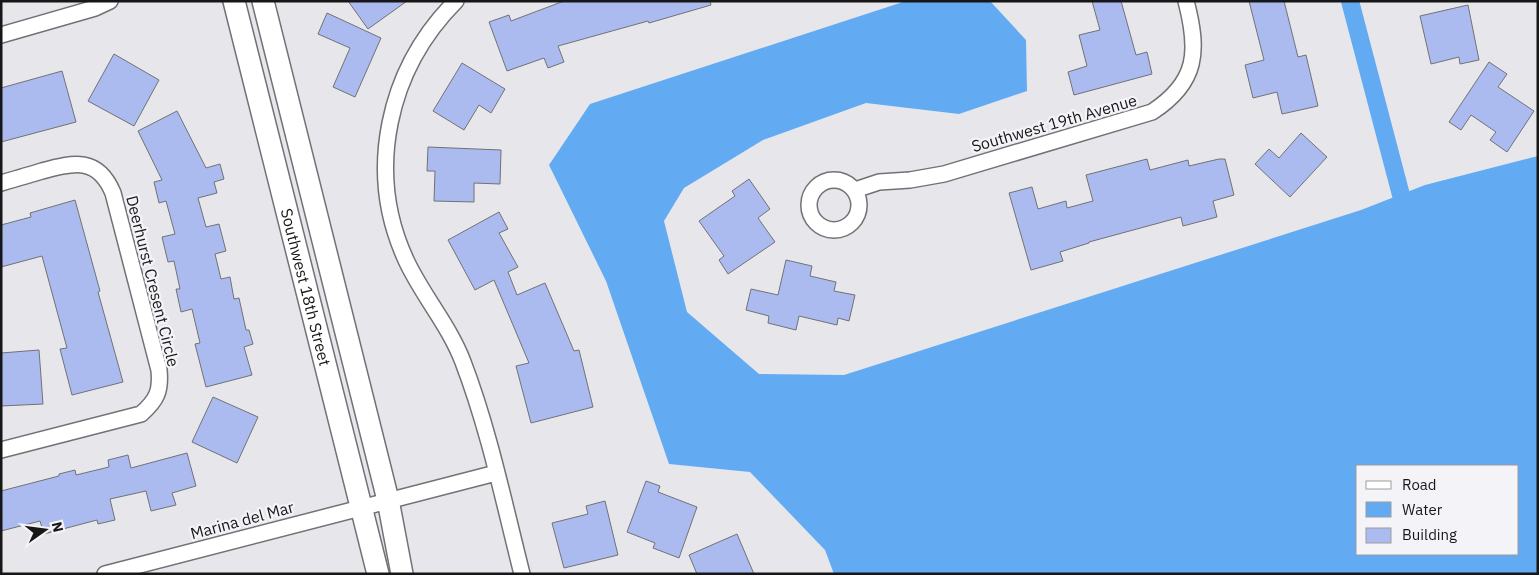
<svg xmlns="http://www.w3.org/2000/svg" width="1539" height="575" viewBox="0 0 1539 575" font-family="'IBM Plex Sans',sans-serif">
<rect width="100%" height="100%" fill="#e7e7eb"/>
<path fill="#62abf2" fill-rule="evenodd" d="M 906,1 L 990,1 L 1026,40 L 1027,91 L 959,114 L 866,103 L 763,140 L 684,188 L 664,221 L 687,312 L 759,374 L 844,375 L 1361,210 L 1425,185 L 1538,156 L 1538,574 L 834,574 L 825,550 L 750,472 L 669,464 L 606,281 L 549,165 L 590,104 ZM 1358,466 L 1518,466 L 1518,554 L 1358,554 Z"/>
<g fill="none" stroke-linecap="round" stroke-linejoin="round">
<path stroke="#62abf2" stroke-width="18" d="M 1350,1 L 1401,195"/>
</g>
<path fill="#abbbef" stroke="#717276" d="M 348,1 L 407,1 L 368,29 Z
M 564,1 L 710,1 L 711,5 L 649,23 L 648,21 L 558,46 L 564,62 L 548,68 L 544,58 L 507,71 L 489,22 L 509,15 L 511,21 Z
M 1092,1 L 1121,1 L 1136,55 L 1147,52 L 1152,74 L 1074,95 L 1068,72 L 1087,66 L 1079,35 L 1100,30 Z
M 1249,1 L 1284,1 L 1298,57 L 1306,55 L 1318,106 L 1282,114 L 1277,92 L 1253,98 L 1245,65 L 1264,60 Z
M 1468,5 L 1479,60 L 1460,64 L 1459,57 L 1431,64 L 1420,16 Z
M 327,13 L 381,38 L 355,97 L 333,87 L 350,48 L 318,34 Z
M 114,54 L 159,80 L 134,126 L 88,101 Z
M 1489,62 L 1507,74 L 1498,87 L 1534,111 L 1507,152 L 1490,140 L 1496,132 L 1471,115 L 1461,130 L 1449,122 Z
M 462,63 L 505,89 L 491,113 L 479,105 L 464,130 L 433,111 Z
M 62,71 L 76,122 L 1,142 L 1,88 Z
M 177,111 L 206,168 L 220,164 L 224,179 L 214,182 L 217,193 L 198,198 L 206,227 L 219,224 L 226,251 L 215,254 L 221,279 L 230,277 L 234,299 L 239,298 L 246,330 L 249,330 L 253,344 L 244,347 L 252,375 L 206,387 L 195,344 L 200,343 L 192,309 L 181,312 L 176,289 L 180,289 L 174,261 L 168,262 L 162,237 L 175,234 L 166,201 L 159,203 L 154,182 L 162,180 L 138,131 Z
M 1301,133 L 1327,157 L 1290,197 L 1255,164 L 1269,149 L 1279,158 Z
M 428,147 L 501,150 L 500,184 L 474,183 L 474,202 L 434,201 L 435,171 L 427,171 Z
M 1147,159 L 1150,170 L 1188,160 L 1189,166 L 1219,159 L 1225,159 L 1234,195 L 1213,201 L 1217,217 L 1183,226 L 1181,217 L 1089,242 L 1089,243 L 1060,252 L 1063,261 L 1031,270 L 1009,193 L 1032,187 L 1038,209 L 1066,201 L 1067,208 L 1093,201 L 1086,175 Z
M 749,179 L 770,209 L 758,218 L 775,242 L 728,274 L 719,260 L 724,256 L 699,221 L 735,196 L 732,191 Z
M 75,200 L 100,291 L 98,292 L 123,382 L 72,395 L 60,349 L 67,348 L 42,256 L 1,267 L 1,225 L 31,217 L 30,213 Z
M 499,212 L 508,229 L 499,233 L 518,267 L 508,272 L 517,295 L 545,283 L 574,351 L 579,350 L 593,407 L 531,423 L 516,366 L 529,363 L 494,280 L 475,290 L 448,240 Z
M 786,260 L 812,266 L 810,276 L 836,282 L 834,291 L 855,295 L 849,321 L 838,318 L 837,325 L 799,316 L 796,330 L 768,323 L 769,316 L 746,310 L 751,289 L 778,295 Z
M 39,350 L 43,404 L 1,406 L 1,353 Z
M 213,397 L 258,417 L 237,463 L 192,442 Z
M 187,453 L 196,486 L 172,493 L 176,505 L 151,511 L 146,491 L 110,499 L 115,520 L 98,524 L 97,520 L 44,534 L 40,521 L 1,531 L 1,491 L 59,476 L 59,474 L 75,470 L 76,475 L 109,467 L 108,460 L 128,455 L 131,468 Z
M 646,481 L 660,486 L 658,492 L 697,507 L 679,558 L 653,548 L 655,543 L 627,532 Z
M 605,501 L 618,555 L 564,568 L 552,523 L 588,514 L 586,506 Z
M 737,534 L 754,574 L 697,574 L 689,555 Z"/>
<g fill="none" stroke-linecap="round" stroke-linejoin="round">
<defs>
<path id="street" d="M 456,1 C 388,69 365,171 406,260 C 422,295 449,325 463,362 C 489,430 504,503 522,574
M 1,35 L 95,8 L 110,1
M809 205a25 25 0 1 1 50 0a25 25 0 1 1-50 0Z
M 1,183 C 15,179 29,175 42,171 C 74,162 98,157 113,193 L 159,370 C 161,391 157,400 141,414 L 1,450
M 855,190 L 879,182 L 910,180 L 944,174 L 1152,112 C 1198,82 1199,51 1186,1
M 105,574 L 496,473"/>
<g id="secondary">
<path id="s1" d="M 234,1 L 378,574"/>
<path d="M 263,1 L 388,500 L 402,574"/>
</g>
</defs>
<use href="#street" stroke="#727175" stroke-width="18"/>
<use href="#secondary" stroke="#727175" stroke-width="24"/>
<use href="#street" stroke="#fff" stroke-width="15"/>
<use href="#secondary" stroke="#fff" stroke-width="21"/>
</g>
<g text-anchor="middle" stroke-width="4.5" stroke-linejoin="round" paint-order="stroke">
<g font-size="16" fill="#171718" stroke="#f4f4f8">
<text transform="translate(1054 123) rotate(-16)" y="6">Southwest 19th Avenue</text>
<text transform="translate(153 281) rotate(76)" y="6">Deerhurst Cresent Circle</text>
<text dy="6" stroke="none"><textPath href="#s1" startOffset="295">Southwest 18th Street</textPath></text>
<text transform="translate(242 520) rotate(-15)" y="6">Marina del Mar</text>
</g>
</g>
<rect width="1539" height="575" fill="none" stroke="#171718" stroke-width="5"/>
<rect x="1356" y="465" width="162" height="90" fill="#f4f4f8" stroke="#9c9c9e"/>
<rect x="1366" y="481" width="25" height="8" fill="#ffffff" stroke="#9c9c9e"/>
<text x="1402" y="490" font-size="15" fill="#171718">Road</text>
<rect x="1366" y="502" width="25" height="15" fill="#62abf2" stroke="#9c9c9e"/>
<text x="1402" y="515" font-size="15" fill="#171718">Water</text>
<rect x="1366" y="528" width="25" height="15" fill="#abbbef" stroke="#9c9c9e"/>
<text x="1402" y="540" font-size="15" fill="#171718">Building</text>
<g transform="translate(45 530) rotate(76)" stroke="#f4f4f8" stroke-width="4" paint-order="stroke">
<path d="M0-4L9 19L0 12L-9 19Z" fill="#171718"/>
<text y="-8" font-size="14" font-weight="bold" text-anchor="middle" fill="#171718">N</text>
</g>
</svg>
